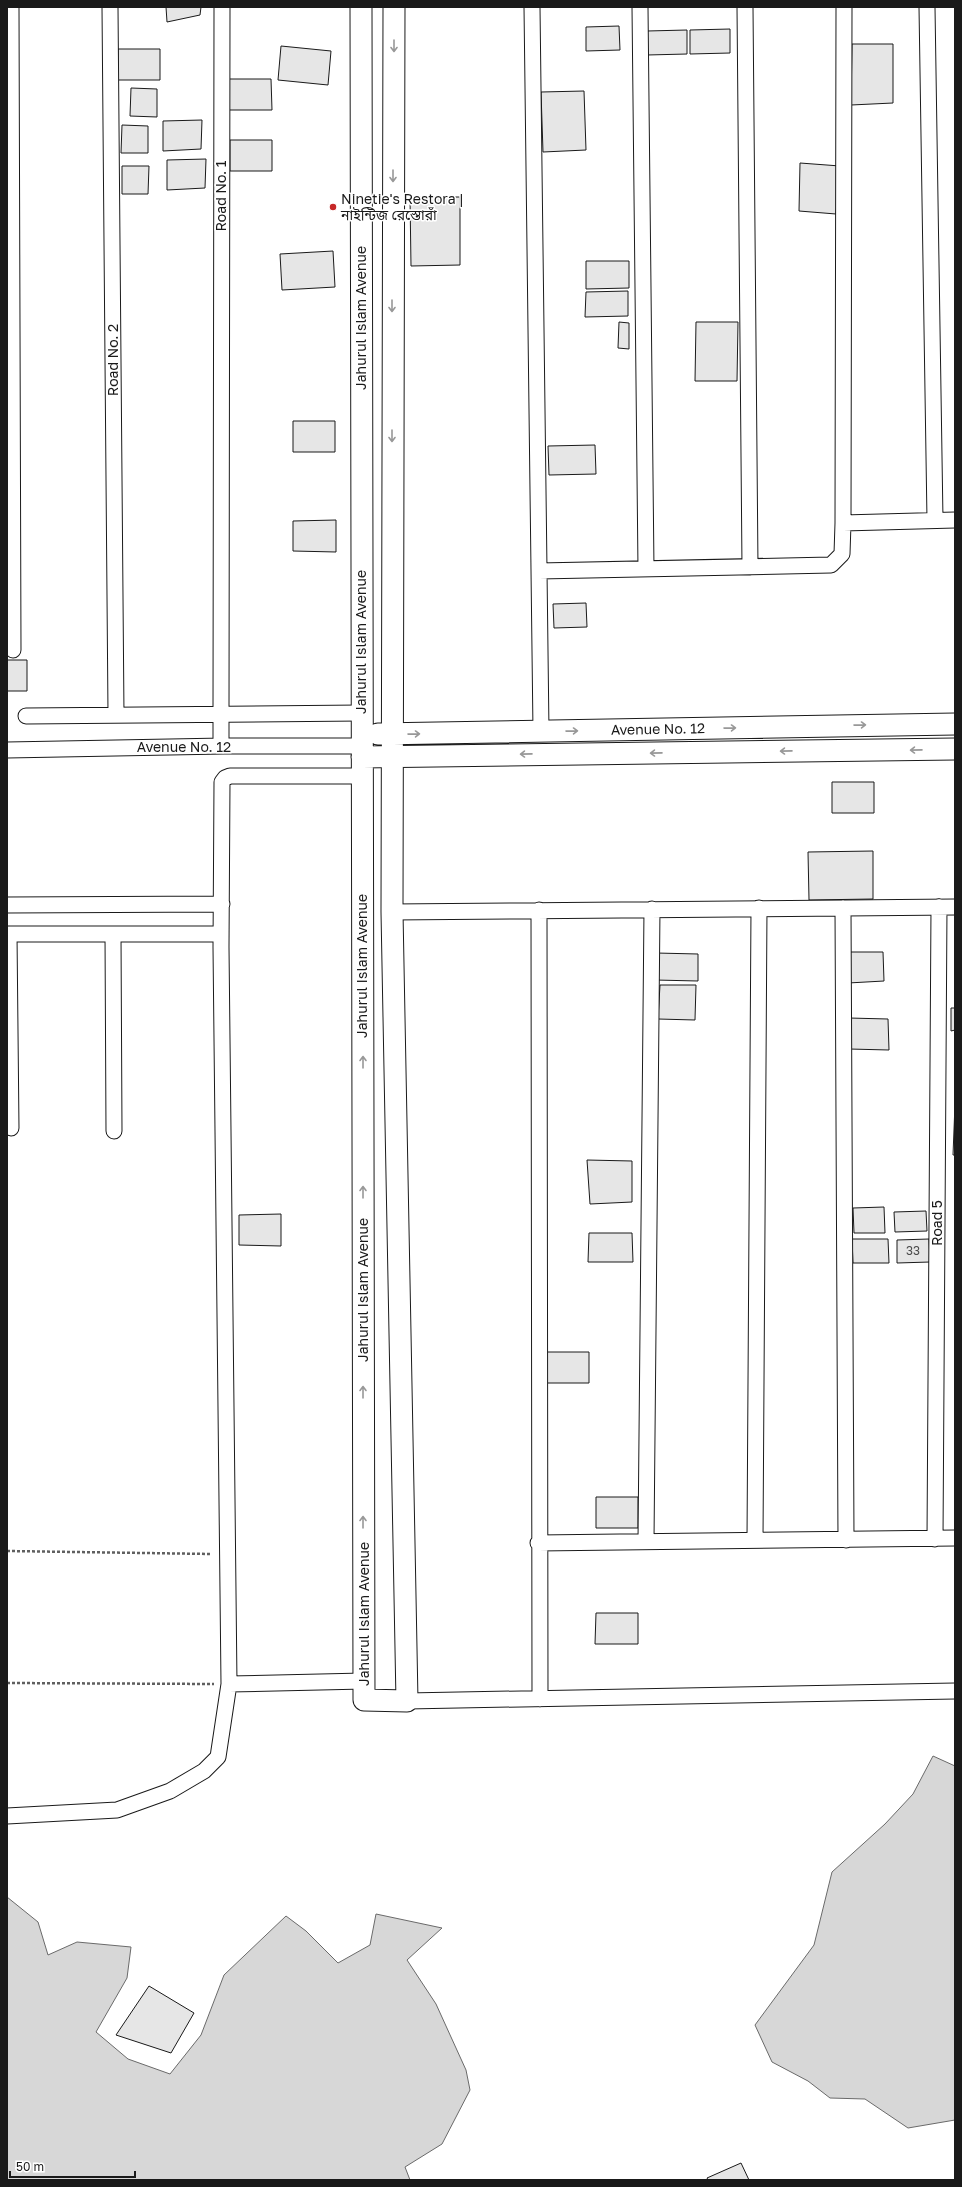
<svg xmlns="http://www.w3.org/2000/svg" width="962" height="2187" viewBox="0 0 962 2187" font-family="'Golos Text','Noto Sans Bengali',sans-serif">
<rect width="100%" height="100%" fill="#fff"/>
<path fill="#d7d7d7" stroke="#6a6a6a" d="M 933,1756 L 955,1766 L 955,2120 L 908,2128 L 865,2099 L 830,2098 L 808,2081 L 772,2062 L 755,2025 L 814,1945 L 832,1872 L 885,1824 L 913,1794 Z
M 7,1897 L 38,1922 L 48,1955 L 77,1942 L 131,1947 L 127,1978 L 96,2032 L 128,2059 L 170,2074 L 201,2035 L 224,1975 L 286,1916 L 306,1931 L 338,1963 L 370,1945 L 376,1914 L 442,1928 L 407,1960 L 436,2004 L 466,2070 L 470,2090 L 442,2144 L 405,2167 L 410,2180 L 7,2180 Z"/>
<path fill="#e6e6e6" stroke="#1a1a1a" d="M 166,7 L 201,7 L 200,15 L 167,22 Z
M 619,26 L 620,50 L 586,51 L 586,27 Z
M 730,29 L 730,53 L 690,54 L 690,30 Z
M 687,30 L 687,54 L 647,55 L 647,31 Z
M 852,44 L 893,44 L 893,103 L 851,105 Z
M 281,46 L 331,51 L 328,85 L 278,80 Z
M 118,49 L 160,49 L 160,80 L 118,80 Z
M 229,79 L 271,79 L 272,110 L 229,110 Z
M 131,88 L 157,89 L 157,117 L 130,116 Z
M 584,91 L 586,150 L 543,152 L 541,92 Z
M 202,120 L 201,149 L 163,151 L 163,121 Z
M 122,125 L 148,126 L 148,153 L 121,153 Z
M 230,140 L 272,140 L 272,171 L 230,171 Z
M 206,159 L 205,188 L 167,190 L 167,160 Z
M 800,163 L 840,166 L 836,214 L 799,211 Z
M 122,166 L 149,166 L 148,194 L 122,194 Z
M 410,197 L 460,197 L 460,265 L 411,266 Z
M 333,251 L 335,287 L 282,290 L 280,254 Z
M 586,261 L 629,261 L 629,288 L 586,289 Z
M 628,291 L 628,316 L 585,317 L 586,292 Z
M 619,322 L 629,323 L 629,349 L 618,348 Z
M 696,322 L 738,322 L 737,381 L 695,381 Z
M 293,421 L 335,421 L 335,452 L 293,452 Z
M 595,445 L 596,474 L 549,475 L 548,446 Z
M 336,520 L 336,552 L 293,551 L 293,521 Z
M 586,603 L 587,627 L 554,628 L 553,604 Z
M 7,660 L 27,660 L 27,691 L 7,691 Z
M 832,782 L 874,782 L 874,813 L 832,813 Z
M 873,851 L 873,899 L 809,900 L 808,852 Z
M 847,952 L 883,952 L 884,981 L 848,983 Z
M 656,953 L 698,954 L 698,981 L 655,980 Z
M 660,985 L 696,985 L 695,1020 L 658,1019 Z
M 951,1008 L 955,1008 L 955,1030 L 951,1031 Z
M 849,1018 L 888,1019 L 889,1050 L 849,1049 Z
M 955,1104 L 955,1155 L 953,1155 Z
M 587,1160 L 632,1161 L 632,1202 L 590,1204 Z
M 884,1207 L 885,1233 L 854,1233 L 853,1208 Z
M 926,1211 L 927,1231 L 895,1232 L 894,1212 Z
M 281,1214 L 281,1246 L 239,1245 L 239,1215 Z
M 589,1233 L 632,1233 L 633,1262 L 588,1262 Z
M 852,1239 L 888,1239 L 889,1263 L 853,1263 Z
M 929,1239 L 930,1262 L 897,1263 L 897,1240 Z
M 547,1352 L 589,1352 L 589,1383 L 547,1383 Z
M 596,1497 L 638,1497 L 638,1528 L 596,1528 Z
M 596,1613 L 638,1613 L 638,1644 L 595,1644 Z
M 149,1986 L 194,2013 L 171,2053 L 116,2035 Z
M 741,2163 L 749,2180 L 708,2180 L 707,2178 Z"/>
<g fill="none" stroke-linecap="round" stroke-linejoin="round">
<defs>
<path id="street" d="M 11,7 L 13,650
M 110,7 L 116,714
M 222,7 L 221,713 L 221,740 L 224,746
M 532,7 L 541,731
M 640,7 L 646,569
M 745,7 L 750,567
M 927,7 L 935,520
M 843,523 L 844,7
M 539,571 L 831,565 L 842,554 L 843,523 L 955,520
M 26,716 L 361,713
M 7,750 L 224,746 L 361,746
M 7,905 L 222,904
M 843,908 L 846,1540
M 539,910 L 540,1699
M 392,912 L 955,907
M 7,934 L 221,934
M 9,934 L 11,1128
M 113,934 L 114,1131
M 935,1539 L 939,907
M 755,1540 L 759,908
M 646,1541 L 652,909
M 538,1543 L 955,1538
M 229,1684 L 364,1681
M 407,1701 L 955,1691
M 7,1816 L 117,1810 L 170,1791 L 204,1771 L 218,1757 L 229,1684 L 221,947 L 222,782 L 225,778 L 230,776 L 362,776"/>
<path id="secondary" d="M 361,7 L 364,1700 L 407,1701 L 392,912 L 394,7
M 378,734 L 955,724
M 362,757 L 955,749"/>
</defs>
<use href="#street" stroke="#1a1a1a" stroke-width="17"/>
<use href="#secondary" stroke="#1a1a1a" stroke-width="23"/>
<path stroke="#5f5f5f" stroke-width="2.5" stroke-dasharray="3 2" stroke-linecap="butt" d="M 7,1551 L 212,1554
M 7,1683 L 214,1684"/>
<use href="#street" stroke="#fff" stroke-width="15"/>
<use href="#secondary" stroke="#fff" stroke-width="21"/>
</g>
<defs><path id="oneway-shaft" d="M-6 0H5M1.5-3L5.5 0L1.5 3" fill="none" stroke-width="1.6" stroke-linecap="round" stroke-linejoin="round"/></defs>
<g stroke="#989898">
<use href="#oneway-shaft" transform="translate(394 46) rotate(90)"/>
<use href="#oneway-shaft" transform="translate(393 176) rotate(90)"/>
<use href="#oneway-shaft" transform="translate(392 306) rotate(90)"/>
<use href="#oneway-shaft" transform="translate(392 436) rotate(90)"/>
<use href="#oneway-shaft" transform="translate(860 725) rotate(-1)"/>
<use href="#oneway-shaft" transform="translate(730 728) rotate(-1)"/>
<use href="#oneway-shaft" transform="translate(572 731) rotate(-1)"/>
<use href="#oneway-shaft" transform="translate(414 734) rotate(-1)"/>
<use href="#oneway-shaft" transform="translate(916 750) rotate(179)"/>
<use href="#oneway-shaft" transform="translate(786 751) rotate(179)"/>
<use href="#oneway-shaft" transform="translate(656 753) rotate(179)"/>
<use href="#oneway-shaft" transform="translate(526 754) rotate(179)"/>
<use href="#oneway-shaft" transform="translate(363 1062) rotate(-90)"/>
<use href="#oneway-shaft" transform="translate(363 1192) rotate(-90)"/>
<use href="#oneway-shaft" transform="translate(363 1392) rotate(-90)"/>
<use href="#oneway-shaft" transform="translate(363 1522) rotate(-90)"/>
</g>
<circle fill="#c62828" stroke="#fff" stroke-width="1.5" cx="333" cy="207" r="4"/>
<g text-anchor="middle" stroke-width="3" stroke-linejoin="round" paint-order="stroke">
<g font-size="12" fill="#4d4d4d">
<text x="913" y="1255">33</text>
</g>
<g font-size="14" fill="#1a1a1a" stroke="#fff">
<text transform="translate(221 196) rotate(-90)" y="5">Road No. 1</text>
<text transform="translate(361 318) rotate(-90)" y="5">Jahurul Islam Avenue</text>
<text transform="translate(113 360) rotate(-90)" y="5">Road No. 2</text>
<text transform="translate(361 642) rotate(-90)" y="5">Jahurul Islam Avenue</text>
<text transform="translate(658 729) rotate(-1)" y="5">Avenue No. 12</text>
<text x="184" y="752">Avenue No. 12</text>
<text transform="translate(362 966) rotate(-90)" y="5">Jahurul Islam Avenue</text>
<text transform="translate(937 1223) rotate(-90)" y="5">Road 5</text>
<text transform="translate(363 1290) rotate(-90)" y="5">Jahurul Islam Avenue</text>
<text transform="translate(364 1614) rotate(-90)" y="5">Jahurul Islam Avenue</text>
</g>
<g font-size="14" fill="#1a1a1a" stroke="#fff" text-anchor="start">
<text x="341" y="204">Ninetie's Restora |<tspan x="341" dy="16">নাইন্টিজ রেস্তোরাঁ</tspan></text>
</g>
</g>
<rect width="962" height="2187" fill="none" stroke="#1a1a1a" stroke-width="16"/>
<path d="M10 2171v6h125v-6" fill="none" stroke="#1a1a1a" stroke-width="2"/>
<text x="16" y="2171" font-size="12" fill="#1a1a1a" stroke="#ffffff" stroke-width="3" paint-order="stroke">50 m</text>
</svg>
